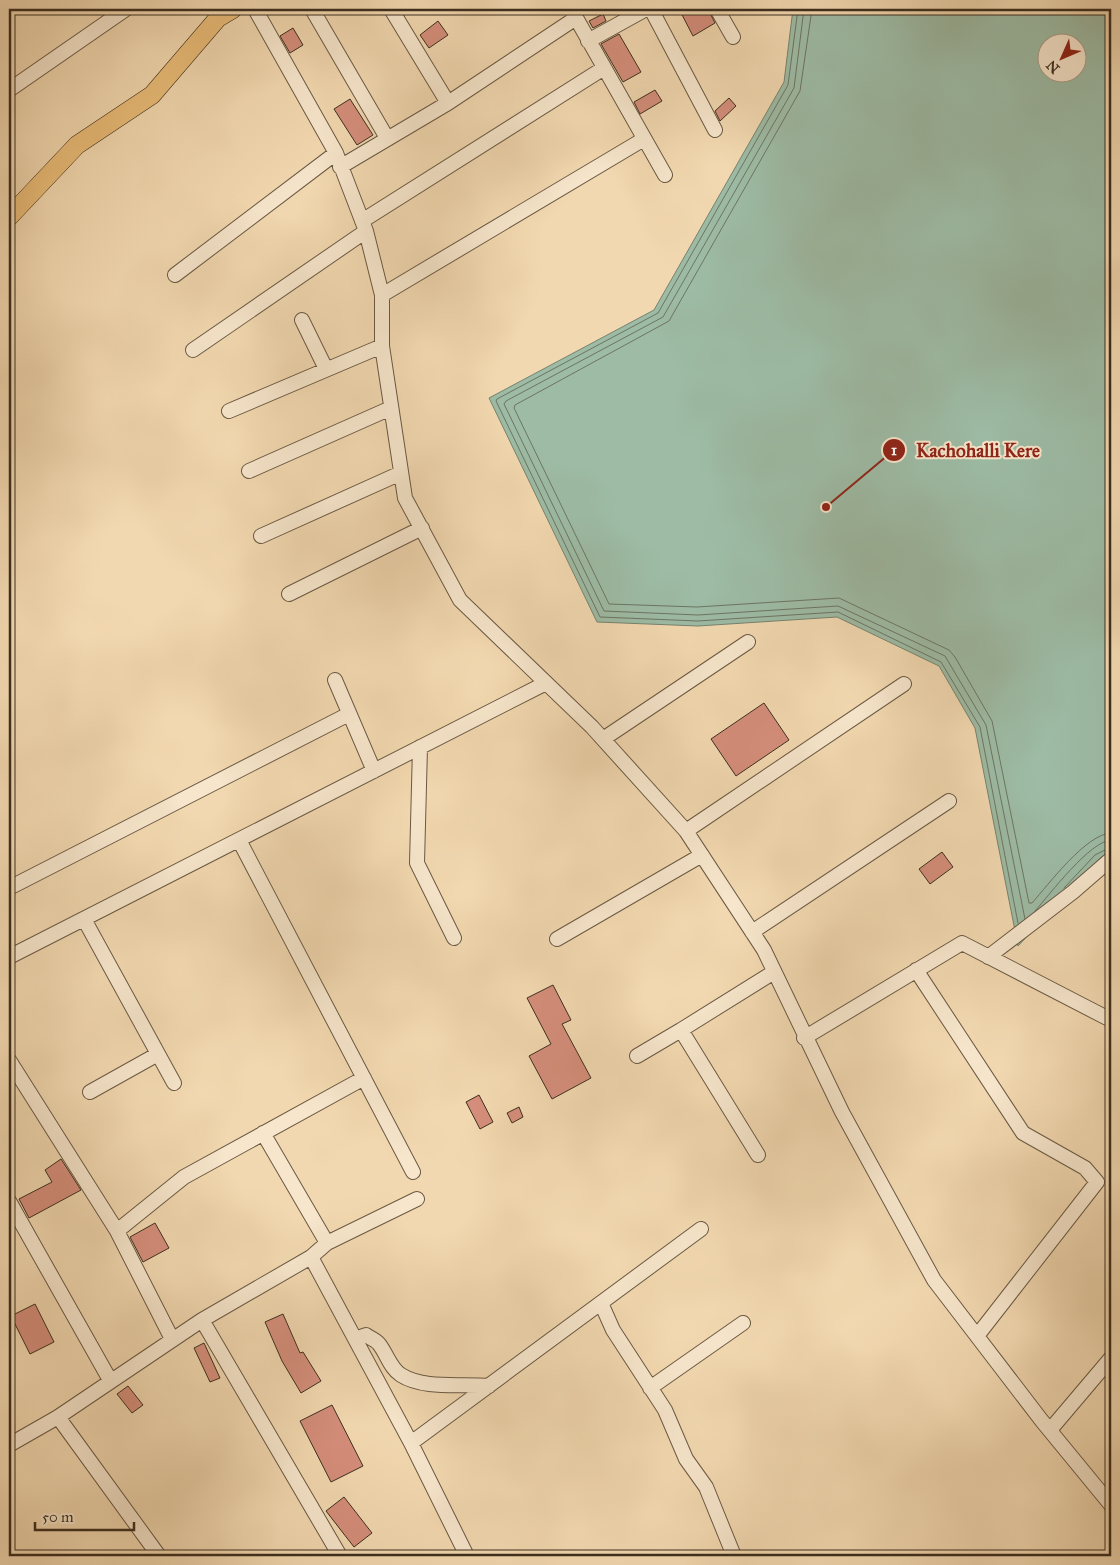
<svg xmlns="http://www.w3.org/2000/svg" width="1120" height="1565" viewBox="0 0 1120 1565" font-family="'IM FELL Great Primer',serif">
<rect width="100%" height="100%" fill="#f2d8b0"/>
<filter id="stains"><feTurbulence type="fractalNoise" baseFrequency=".004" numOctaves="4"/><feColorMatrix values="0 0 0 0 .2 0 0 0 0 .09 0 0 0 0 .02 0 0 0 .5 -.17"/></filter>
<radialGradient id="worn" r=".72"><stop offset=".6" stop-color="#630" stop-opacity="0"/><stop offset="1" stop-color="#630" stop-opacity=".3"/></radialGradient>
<path fill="#9dbba5" stroke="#76836f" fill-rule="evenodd" d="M 793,9 L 1111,9 L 1111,850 L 1099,859 L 1018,946 L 975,728 L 939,666 L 837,617 L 698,626 L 597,622 L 489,398 L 654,310 L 784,82 ZM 1048,42 L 1078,42 L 1078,72 L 1048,72 Z"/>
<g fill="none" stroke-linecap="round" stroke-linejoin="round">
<path stroke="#6c7562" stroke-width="1" d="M 798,9 L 788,85 L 658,313 L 497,399 L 496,401 L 600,617 L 698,621 L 838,612 L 941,662 L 980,727 L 1018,923
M 804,9 L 794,88 L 663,317 L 506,401 L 504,404 L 604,611 L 698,615 L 838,606 L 945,656 L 986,725 L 1025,919
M 812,9 L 800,91 L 669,321 L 515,405 L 514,408 L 609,604 L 697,607 L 839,598 L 949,650 L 955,657 L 992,721 L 1029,903 L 1032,903 C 1049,884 1086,834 1111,833
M 1064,888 L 1095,855 L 1111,847
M 1035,911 C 1050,894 1090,841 1111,840"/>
</g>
<path fill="#d58e7b" stroke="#3c2f1f" d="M 679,9 L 708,9 L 715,23 L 693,36 Z
M 603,14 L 606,21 L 593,28 L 589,21 Z
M 438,21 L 448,35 L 429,48 L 420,35 Z
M 293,28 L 303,45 L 290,53 L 280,36 Z
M 619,34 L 641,72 L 623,82 L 601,44 Z
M 655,90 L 662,101 L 640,114 L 634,102 Z
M 729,98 L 736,106 L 720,121 L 715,111 Z
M 350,99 L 373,135 L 357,145 L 334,109 Z
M 764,703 L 789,740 L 736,776 L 711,739 Z
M 942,852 L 953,867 L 930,884 L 919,869 Z
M 553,985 L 571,1020 L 562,1024 L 591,1078 L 552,1099 L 529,1056 L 551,1044 L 527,998 Z
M 479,1095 L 493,1122 L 480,1129 L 466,1102 Z
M 519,1107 L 523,1117 L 512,1123 L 507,1113 Z
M 61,1159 L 81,1190 L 29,1218 L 19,1199 L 52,1182 L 45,1170 Z
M 155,1223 L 169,1248 L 143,1262 L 130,1237 Z
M 35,1304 L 54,1342 L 30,1354 L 11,1316 Z
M 283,1314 L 300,1353 L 303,1352 L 321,1381 L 301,1393 L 282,1361 L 265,1322 Z
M 204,1343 L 220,1378 L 210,1382 L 194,1348 Z
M 128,1386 L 143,1405 L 132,1413 L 117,1394 Z
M 332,1405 L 363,1466 L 331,1482 L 300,1421 Z
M 344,1497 L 372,1533 L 354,1547 L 326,1511 Z"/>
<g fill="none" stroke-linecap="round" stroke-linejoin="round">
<defs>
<path id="minor" d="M 255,9 L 336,153 L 366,231 L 382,295 L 382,346 L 405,498 L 460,600 L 592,727 L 686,831 L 764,950 L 842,1112 L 934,1280 L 1042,1421 L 1111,1505
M 312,9 L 387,138
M 391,9 L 448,103 L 576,18
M 571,9 L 665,175
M 651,9 L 715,130
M 717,9 L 733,37
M 588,41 L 646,9
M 9,90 L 126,9
M 340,167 L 448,103
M 362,221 L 604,68
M 175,275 L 336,153
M 382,295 L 644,139
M 302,320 L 326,369
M 193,350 L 366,231
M 229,411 L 382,346
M 249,471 L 391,408
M 261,536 L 401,473
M 289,594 L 422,528
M 335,680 L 374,771
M 603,739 L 748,642
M 420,747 L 417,863 L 454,938
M 686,831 L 904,684
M 239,840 L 413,1172
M 9,888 L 349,714
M 84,919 L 174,1083
M 752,932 L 949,801
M 557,939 L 702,855
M 9,957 L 546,683
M 988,957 L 1073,892 L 1111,859
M 916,970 L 1023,1133 L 1085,1168 L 1097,1182 L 977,1336
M 681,1030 L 774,972
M 804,1038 L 962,943 L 1111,1020
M 637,1056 L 681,1030 L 758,1155
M 9,1060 L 117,1231 L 172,1339
M 90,1092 L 158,1054
M 263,1133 L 327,1243
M 9,1201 L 110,1380
M 117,1231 L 184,1177 L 364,1078
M 311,1257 L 411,1443 L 701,1229
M 601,1303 L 613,1330 L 665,1410 L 686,1459 L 706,1487 L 734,1556
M 202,1320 L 340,1556
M 355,1339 L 366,1335 C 370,1338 376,1340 379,1344 C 387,1354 390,1368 401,1375 C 425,1390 462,1383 489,1386
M 650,1388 L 743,1323
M 58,1417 L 159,1556
M 1050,1430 L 1111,1358
M 411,1443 L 467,1556
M 9,1445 L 58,1417 L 202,1320 L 311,1257 L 327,1243 L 417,1199"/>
<path id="major" d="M 9,217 L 77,145 L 152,95 L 218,18 L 233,9"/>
</defs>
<use href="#minor" stroke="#6a5943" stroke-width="16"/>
<use href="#major" stroke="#3c2f1f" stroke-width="19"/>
<use href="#minor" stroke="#f7e6cc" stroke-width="14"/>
<use href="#major" stroke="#e9bc78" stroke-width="18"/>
</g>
<path fill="none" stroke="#8f2418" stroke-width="2" d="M826 507L894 450"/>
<g fill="#8f2418" stroke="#f7e6cc" stroke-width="2">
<circle cx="826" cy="507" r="5"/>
<circle cx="894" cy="450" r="12"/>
</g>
<g font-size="15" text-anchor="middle" font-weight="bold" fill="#fff">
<text x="894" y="455">1</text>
</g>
<g font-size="19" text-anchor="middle" font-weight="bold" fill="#8f2418" stroke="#f7e6cc" stroke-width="4" stroke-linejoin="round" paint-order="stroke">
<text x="978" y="457">Kachohalli Kere</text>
</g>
<rect width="1120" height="1565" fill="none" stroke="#f2d8b0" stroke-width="30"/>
<rect x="10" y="10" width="1100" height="1545" fill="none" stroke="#3c2f1f" stroke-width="2.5"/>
<rect x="15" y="15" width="1090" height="1535" fill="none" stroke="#3c2f1f"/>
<g transform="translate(1062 58) rotate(225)"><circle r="24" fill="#f7e6cc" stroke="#ac9d87"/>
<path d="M0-4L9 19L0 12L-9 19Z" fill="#8f2418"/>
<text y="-8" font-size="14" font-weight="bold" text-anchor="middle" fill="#3c2f1f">N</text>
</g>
<path d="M35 1522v8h99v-8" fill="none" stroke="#3c2f1f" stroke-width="2.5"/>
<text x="42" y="1522" font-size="15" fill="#3c2f1f" stroke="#f7e6cc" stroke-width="4" paint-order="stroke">50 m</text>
<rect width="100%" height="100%" filter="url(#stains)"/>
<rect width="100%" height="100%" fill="url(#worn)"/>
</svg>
